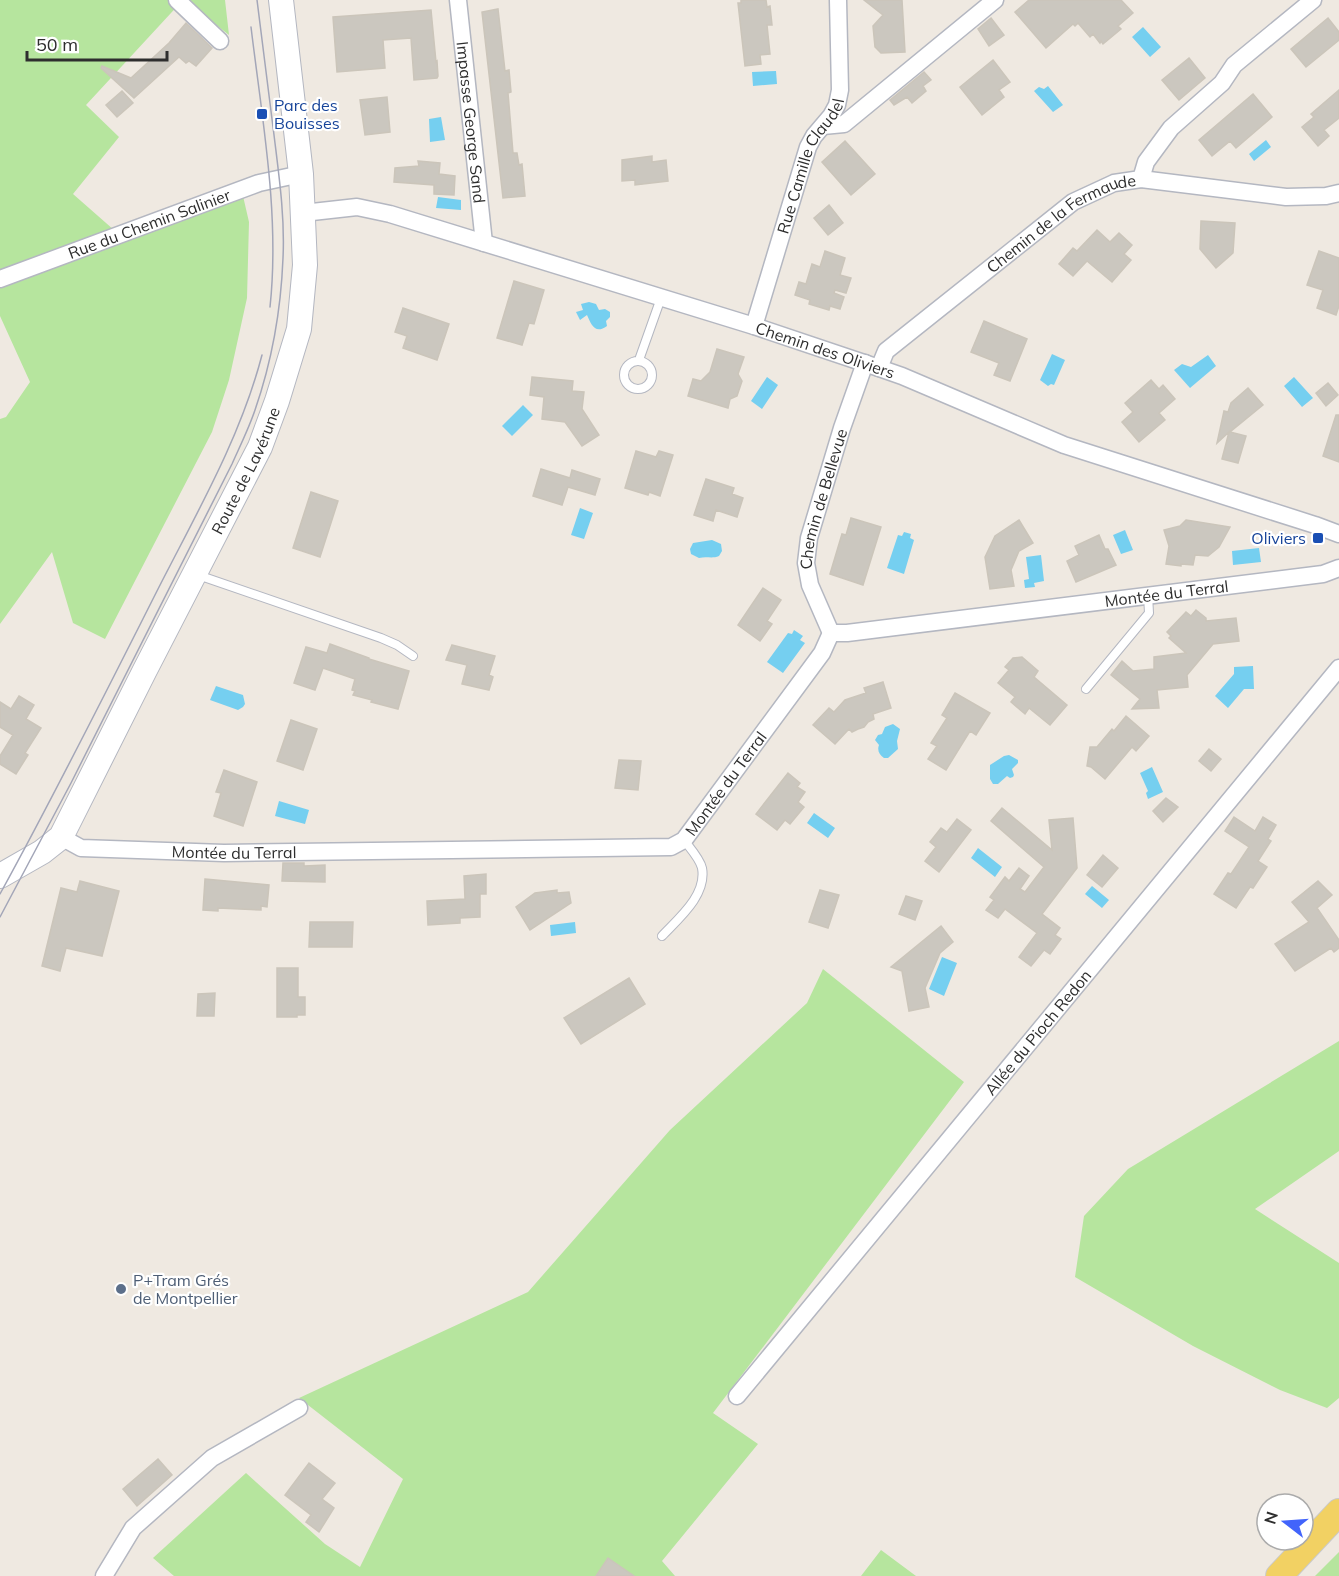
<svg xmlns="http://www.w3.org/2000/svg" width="1339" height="1576" viewBox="0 0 1339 1576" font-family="Mulish,sans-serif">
<rect width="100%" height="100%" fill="#efe9e1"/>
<path fill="#b6e59e" d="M 0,0 L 183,0 L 86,105 L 119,137 L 73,194 L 114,230 L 0,272 Z
M 185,0 L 225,0 L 229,35 Z
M 243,196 L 249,222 L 247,298 L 229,380 L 212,432 L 105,639 L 73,623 L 52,552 L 0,624 L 0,419 L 6,417 L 30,382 L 0,316 L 0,287 Z
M 823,969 L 964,1082 L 713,1413 L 758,1444 L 662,1561 L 675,1576 L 174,1576 L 153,1558 L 246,1473 L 325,1544 L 360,1567 L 403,1479 L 299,1398 L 528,1292 L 670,1130 L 807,1003 Z
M 1339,1041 L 1339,1151 L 1255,1209 L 1339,1263 L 1339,1398 L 1327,1408 L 1280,1390 L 1193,1346 L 1075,1277 L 1084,1216 L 1128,1169 Z
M 881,1550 L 916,1576 L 861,1576 Z
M 1339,1552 L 1339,1576 L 1315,1576 Z"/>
<path fill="#75cff0" d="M 1143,27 L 1161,47 L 1150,57 L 1132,37 Z
M 776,71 L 777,84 L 753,86 L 752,72 Z
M 1048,86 L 1063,105 L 1053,112 L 1034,91 L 1039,87 L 1044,89 Z
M 441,117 L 445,140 L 430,142 L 429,119 Z
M 1266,140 L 1271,147 L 1254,161 L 1249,154 Z
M 438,197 L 461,200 L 461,210 L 436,208 Z
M 589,302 L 596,304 L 599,310 L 605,309 L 610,312 L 610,317 L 606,321 L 607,326 C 595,335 591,324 587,315 L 580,320 L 576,312 L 583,310 L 581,304 Z
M 1052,354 L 1065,360 L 1054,385 L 1051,384 L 1048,386 L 1040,380 Z
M 1208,355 L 1216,366 L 1190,388 L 1174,370 L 1182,364 L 1191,367 Z
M 767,377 L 778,385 L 762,409 L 751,401 Z
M 1294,377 L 1313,398 L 1302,407 L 1284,386 Z
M 523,405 L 533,415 L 512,436 L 502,426 Z
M 580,508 L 593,513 L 584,539 L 571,535 Z
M 1125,530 L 1133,550 L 1121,554 L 1113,535 Z
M 904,532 L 911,534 L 910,538 L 914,540 L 904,574 L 887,568 L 898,535 L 902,536 Z
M 712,540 L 721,544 L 722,551 L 719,556 C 712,559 707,556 699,558 L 691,554 L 690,549 L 693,543 Z
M 1259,548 L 1261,562 L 1233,565 L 1232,551 Z
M 1041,555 L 1044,581 L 1034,583 L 1035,587 L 1025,588 L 1024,580 L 1029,579 L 1026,557 Z
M 794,630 L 803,636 L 800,640 L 805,643 L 783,673 L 767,662 L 788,633 L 792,634 Z
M 1253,666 L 1254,689 L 1244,689 L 1228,708 L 1215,696 L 1234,674 L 1234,667 Z
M 216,686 L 243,695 L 245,704 L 243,707 L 238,710 L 210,700 Z
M 893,724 L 900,729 L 897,741 L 898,749 L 888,758 L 884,758 C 879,755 877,750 879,745 L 875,740 L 878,735 L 882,734 L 885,727 Z
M 1009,755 L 1018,760 L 1018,763 L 1012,769 L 1014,775 L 1013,777 L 1010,778 L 1007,776 L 998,784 L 993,784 L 990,779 L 990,765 L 1004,756 Z
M 1152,767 L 1163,792 L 1148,799 L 1146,793 L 1148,791 L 1140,773 Z
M 279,801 L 309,810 L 305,824 L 275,816 Z
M 814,813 L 835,828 L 828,838 L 807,823 Z
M 978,848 L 1002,867 L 995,877 L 971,858 Z
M 1092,886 L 1109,900 L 1102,908 L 1085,894 Z
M 575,922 L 576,933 L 551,936 L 550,925 Z
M 942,957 L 957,963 L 944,996 L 929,989 Z"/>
<path fill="#cbc7bf" stroke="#cbc5ba" stroke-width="1.5" d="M 741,0 L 766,0 L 767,7 L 770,6 L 772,25 L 767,25 L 770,54 L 760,55 L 761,64 L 745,66 L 738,3 L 741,3 Z
M 864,0 L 902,0 L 905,52 L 881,53 L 875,47 L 873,26 L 883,15 Z
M 1029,0 L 1121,0 L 1133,13 L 1118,26 L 1121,29 L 1103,44 L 1101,41 L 1100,43 L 1093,34 L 1090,37 L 1078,23 L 1075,26 L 1073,24 L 1046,48 L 1015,12 Z
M 498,9 L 505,71 L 509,70 L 511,92 L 508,93 L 513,153 L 517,153 L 519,165 L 522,164 L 525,196 L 503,198 L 482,12 Z
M 431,10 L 436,62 L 437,61 L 438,76 L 437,78 L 414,80 L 411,38 L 383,40 L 385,68 L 337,72 L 333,17 Z
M 991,18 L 1004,35 L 989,46 L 978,29 Z
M 1328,18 L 1339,32 L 1339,40 L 1306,67 L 1291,49 Z
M 186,23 L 212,48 L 196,66 L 189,61 L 186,63 L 179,57 L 134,98 L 101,68 L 102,66 L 131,78 L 169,43 Z
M 1189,58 L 1205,78 L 1179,100 L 1162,80 Z
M 993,60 L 1010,82 L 999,90 L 1004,97 L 982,115 L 960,87 Z
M 924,72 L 931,80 L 923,86 L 926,91 L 912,103 L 907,97 L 894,105 L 890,100 Z
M 1339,90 L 1339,118 L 1324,130 L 1329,136 L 1318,146 L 1302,127 L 1314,117 L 1311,114 Z
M 122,91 L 133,103 L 117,117 L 106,105 Z
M 1253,94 L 1272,117 L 1236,148 L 1230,141 L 1212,156 L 1199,140 Z
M 387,97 L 390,132 L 365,135 L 360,100 Z
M 845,141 L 875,174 L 851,195 L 822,162 Z
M 652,156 L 652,162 L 666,160 L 668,181 L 635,185 L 635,180 L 622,181 L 622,160 Z
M 418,161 L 440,163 L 439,174 L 455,176 L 454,195 L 434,194 L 434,185 L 394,182 L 395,168 L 419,166 Z
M 829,205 L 843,223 L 828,235 L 814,218 Z
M 1201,221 L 1235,223 L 1233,253 L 1216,268 L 1200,249 Z
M 1097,230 L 1110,242 L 1119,233 L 1132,245 L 1124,254 L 1131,260 L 1112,282 L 1087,261 L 1073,276 L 1059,264 L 1073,248 L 1077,251 Z
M 825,251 L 845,258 L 840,275 L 851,278 L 846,293 L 835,290 L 834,293 L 844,297 L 840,309 L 830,306 L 829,310 L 809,304 L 810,300 L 795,295 L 799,282 L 806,284 L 812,264 L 820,267 Z
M 1319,251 L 1339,258 L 1339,306 L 1336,315 L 1317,308 L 1323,290 L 1307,285 Z
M 514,281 L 544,290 L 534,324 L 529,323 L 522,345 L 497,338 Z
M 403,308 L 449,324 L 437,360 L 403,348 L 407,336 L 395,332 Z
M 984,321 L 1027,339 L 1010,381 L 994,375 L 999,363 L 971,352 Z
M 717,349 L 744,357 L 738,374 L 742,381 L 737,396 L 730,399 L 728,408 L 688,396 L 693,379 L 701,381 L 710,372 Z
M 532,377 L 573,381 L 572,391 L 584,392 L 582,409 L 599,435 L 582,446 L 565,422 L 542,419 L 544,397 L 530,395 Z
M 1151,380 L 1159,389 L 1163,385 L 1175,399 L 1159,413 L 1165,420 L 1139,442 L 1122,422 L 1133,412 L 1125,403 Z
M 1328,383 L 1338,395 L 1326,406 L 1316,393 Z
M 1248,388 L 1263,405 L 1230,432 L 1246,436 L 1238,463 L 1222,459 L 1229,432 L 1217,443 L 1224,411 L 1228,412 L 1231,403 Z
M 1336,415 L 1339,415 L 1339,462 L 1323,456 Z
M 636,451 L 656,457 L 659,451 L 673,455 L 660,496 L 649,492 L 648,495 L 625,488 Z
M 541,469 L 570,478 L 572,470 L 600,479 L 595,495 L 568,487 L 562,505 L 533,496 Z
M 706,479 L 734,488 L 732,494 L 743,498 L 737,517 L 716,510 L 713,521 L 694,515 Z
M 311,492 L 338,501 L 320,557 L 293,548 Z
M 851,518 L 881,527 L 863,585 L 830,574 L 842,534 L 846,535 Z
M 1019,520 L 1033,543 L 1019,551 L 1011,570 L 1014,586 L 990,589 L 985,557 L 995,536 Z
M 1186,520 L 1230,527 L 1219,547 L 1208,556 L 1195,555 L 1193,565 L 1181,564 L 1181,566 L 1166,564 L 1169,546 L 1164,530 L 1180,526 Z
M 1099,535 L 1105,549 L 1108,549 L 1116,565 L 1076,582 L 1067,561 L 1079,555 L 1075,546 Z
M 763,588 L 781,600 L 767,621 L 772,624 L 760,641 L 738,625 Z
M 1196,610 L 1206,618 L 1206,621 L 1236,618 L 1239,641 L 1213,644 L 1187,675 L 1188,687 L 1157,690 L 1159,708 L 1132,709 L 1140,699 L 1111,675 L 1122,661 L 1133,671 L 1154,669 L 1154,657 L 1186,653 L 1169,638 L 1171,636 L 1167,632 L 1186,612 L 1191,616 Z
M 330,644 L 369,658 L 369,659 L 409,671 L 398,709 L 371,702 L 372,700 L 353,695 L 355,691 L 352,690 L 355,679 L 323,668 L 315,690 L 294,683 L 306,647 L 327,653 Z
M 452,645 L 495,656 L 489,675 L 493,677 L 489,690 L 462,684 L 467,665 L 446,660 Z
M 1022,657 L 1038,671 L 1034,677 L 1067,705 L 1050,725 L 1029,708 L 1025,714 L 1011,702 L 1015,697 L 998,683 L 1009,670 L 1005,667 L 1013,658 Z
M 883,682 L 891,708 L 873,714 L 874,719 L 868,722 L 864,727 L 858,729 L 852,732 L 849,729 L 835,744 L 813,725 L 829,708 L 834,712 L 845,700 L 866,693 L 864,688 Z
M 955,693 L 990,713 L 976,735 L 970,731 L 946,770 L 928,759 L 937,746 L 931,743 L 947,718 L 942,715 Z
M 19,696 L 34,705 L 26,719 L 41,728 L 25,753 L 28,755 L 16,774 L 0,764 L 0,756 L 13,735 L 0,727 L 0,702 L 11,709 Z
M 1126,716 L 1149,736 L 1136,751 L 1132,747 L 1105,779 L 1091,767 L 1087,766 L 1090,747 L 1097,747 L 1112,729 L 1114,731 Z
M 291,720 L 317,729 L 303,770 L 277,761 Z
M 1209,749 L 1221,759 L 1211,771 L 1199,761 Z
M 619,760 L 641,761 L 638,790 L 615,788 Z
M 224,770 L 257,782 L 243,826 L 214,816 L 221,793 L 216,792 Z
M 788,773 L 800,783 L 797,787 L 805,792 L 798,802 L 804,807 L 790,824 L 785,820 L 777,830 L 756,814 Z
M 1166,798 L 1178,807 L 1163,822 L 1153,811 Z
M 1002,808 L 1052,850 L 1049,820 L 1073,818 L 1077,868 L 1042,914 L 1060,928 L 1055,935 L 1061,939 L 1050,954 L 1044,950 L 1031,966 L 1019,957 L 1037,933 L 1005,909 L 998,918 L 986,910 L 994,900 L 990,897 L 1005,877 L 1009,881 L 1019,868 L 1029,876 L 1020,889 L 1025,892 L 1044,867 L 991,821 Z
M 1234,817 L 1255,831 L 1263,817 L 1276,825 L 1268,839 L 1271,841 L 1258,861 L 1267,867 L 1253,888 L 1250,887 L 1236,908 L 1214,894 L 1228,873 L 1231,874 L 1249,847 L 1225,831 Z
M 957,819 L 971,830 L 939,872 L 925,861 L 936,847 L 930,842 L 941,828 L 947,832 Z
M 1103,855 L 1118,868 L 1102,887 L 1087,875 Z
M 283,863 L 304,863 L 304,866 L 325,865 L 325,882 L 282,881 Z
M 486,874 L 486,894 L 480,894 L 480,917 L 460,918 L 460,923 L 428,925 L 427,901 L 465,899 L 464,876 Z
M 205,879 L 269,885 L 267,907 L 261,906 L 261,910 L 218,908 L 218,911 L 203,910 Z
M 80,881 L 119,891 L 102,956 L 66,948 L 60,971 L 42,966 L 61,888 L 77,892 Z
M 1318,881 L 1332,895 L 1317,908 L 1339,940 L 1339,948 L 1334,952 L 1331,948 L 1295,971 L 1275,944 L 1309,922 L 1292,902 Z
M 557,890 L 557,893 L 569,892 L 571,903 L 530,930 L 516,907 L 535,893 Z
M 820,890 L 839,895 L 828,928 L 809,922 Z
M 906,896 L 922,901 L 915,920 L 899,914 Z
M 310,922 L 353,922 L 352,947 L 309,947 Z
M 941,926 L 953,942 L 940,953 L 925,988 L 929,1007 L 909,1011 L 902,971 L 891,967 Z
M 277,968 L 298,968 L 298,997 L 305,997 L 305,1015 L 297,1015 L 297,1017 L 277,1017 Z
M 629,978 L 645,1004 L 581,1044 L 564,1018 Z
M 215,993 L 214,1016 L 197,1016 L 198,994 Z
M 158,1459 L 172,1475 L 137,1506 L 123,1489 Z
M 309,1463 L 335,1483 L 322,1499 L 334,1508 L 319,1532 L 306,1522 L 311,1515 L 285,1495 Z
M 608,1558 L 634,1576 L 596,1576 Z"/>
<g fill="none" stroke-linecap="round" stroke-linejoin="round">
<defs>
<path id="lane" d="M 639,360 L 661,298
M624 375a14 14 0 1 1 28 0a14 14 0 1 1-28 0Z
M 195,574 L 381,638 L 397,645 L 413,656
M 1086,689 L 1149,613 L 1148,595
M 662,936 C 679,918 707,895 702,868 C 700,859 690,848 684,840"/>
<g id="street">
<path d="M 177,0 L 220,41"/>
<path id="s1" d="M 458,0 L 484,243"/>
<path d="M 823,126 L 844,124 L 995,0"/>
<path d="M 1141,179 L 1286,197 L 1326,196 L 1339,193"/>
<path id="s2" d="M 303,213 L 357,207 L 390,214 L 754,326 L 879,368 L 902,376 L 1064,445 L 1315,525 L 1339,534"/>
<path id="s3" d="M 0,279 L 259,183 L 301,174"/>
<path id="s4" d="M 754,326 L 808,147 L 814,136 L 831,116 L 837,105 L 840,90 L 838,0"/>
<path id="s5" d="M 879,368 L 886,351 L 1073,202 L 1114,183 L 1141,179 L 1146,162 L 1171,128 L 1222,83 L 1234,65 L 1313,0"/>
<path id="s6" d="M 831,633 L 847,633 L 1323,574 L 1339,568"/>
<path id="s7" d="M 831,633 L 810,585 L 806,563 L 809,538 L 842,428 L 865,363"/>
<path id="s8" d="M 61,837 L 81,848 L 224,853 L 671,847 L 684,840 L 822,653 L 831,633"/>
<path id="s9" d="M 737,1396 L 1339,668"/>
<path d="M 104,1576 L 133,1528 L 212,1458 L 299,1408"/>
</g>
<g id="secondary">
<path id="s10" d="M 0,876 L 42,852 L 61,837 L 145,670 L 260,447 L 277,401 L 299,329 L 305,265 L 301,174 L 281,0"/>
</g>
<path id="primary" d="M 1279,1576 L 1339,1512"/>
</defs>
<use href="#lane" stroke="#b4b7c1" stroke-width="10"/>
<use href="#street" stroke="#b4b7c1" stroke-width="19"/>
<use href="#secondary" stroke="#b4b7c1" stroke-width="26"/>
<use href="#primary" stroke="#c9c9c9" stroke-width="28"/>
<use href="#lane" stroke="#fff" stroke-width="8"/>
<use href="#street" stroke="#fff" stroke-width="16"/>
<use href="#secondary" stroke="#fff" stroke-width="24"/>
<use href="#primary" stroke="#f2d163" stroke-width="26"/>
<path stroke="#a3a6b8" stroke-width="1.5" d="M 251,27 C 262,119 280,215 270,307
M 0,894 C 55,794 106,692 157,591 C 196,514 240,439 262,355
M 0,917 L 71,783 L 232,464 C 240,446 249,428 255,410 C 272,361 281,309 283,258 C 285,217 279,176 274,135 C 268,90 263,45 257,0"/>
</g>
<g fill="#1a4fb4" stroke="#fff" stroke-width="2">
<rect x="256" y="108" width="12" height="12" rx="3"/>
<rect x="1312" y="532" width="12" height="12" rx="3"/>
</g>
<circle fill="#5c6f8a" stroke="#fff" stroke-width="2" cx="121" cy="1289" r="6"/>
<g text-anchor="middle" stroke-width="4.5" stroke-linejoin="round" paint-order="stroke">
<g font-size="16" fill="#164399" stroke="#fff" text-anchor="start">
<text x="274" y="111">Parc des<tspan x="274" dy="18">Bouisses</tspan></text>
<text x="1306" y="544" text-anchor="end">Oliviers</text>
</g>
<g font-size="16" fill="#2e2e2e" stroke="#fff">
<text dy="6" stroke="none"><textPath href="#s1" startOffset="123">Impasse George Sand</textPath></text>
<text dy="6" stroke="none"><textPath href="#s4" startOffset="171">Rue Camille Claudel</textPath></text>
<text dy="6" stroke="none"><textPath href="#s3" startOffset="159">Rue du Chemin Salinier</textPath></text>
<text dy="6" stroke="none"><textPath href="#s5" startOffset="237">Chemin de la Fermaude</textPath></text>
<text dy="6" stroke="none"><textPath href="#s2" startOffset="544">Chemin des Oliviers</textPath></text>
<text dy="6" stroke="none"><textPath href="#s10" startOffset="483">Route de Lavérune</textPath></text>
<text dy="6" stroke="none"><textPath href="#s7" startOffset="141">Chemin de Bellevue</textPath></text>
<text dy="6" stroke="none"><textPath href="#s6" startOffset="338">Montée du Terral</textPath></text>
<text dy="6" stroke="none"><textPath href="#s8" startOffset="698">Montée du Terral</textPath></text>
<text dy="6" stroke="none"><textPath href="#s8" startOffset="176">Montée du Terral</textPath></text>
<text dy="6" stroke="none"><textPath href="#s9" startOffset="472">Allée du Pioch Redon</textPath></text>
</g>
<g font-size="16" fill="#4e5e75" stroke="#fff" text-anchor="start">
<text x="133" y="1286">P+Tram Grés<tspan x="133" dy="18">de Montpellier</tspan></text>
</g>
</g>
<g transform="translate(1285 1522) rotate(287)"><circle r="28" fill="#ffffff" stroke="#ababab" stroke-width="1.5"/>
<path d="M0-4.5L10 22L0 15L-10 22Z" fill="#4264fb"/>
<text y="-9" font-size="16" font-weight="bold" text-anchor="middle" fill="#2e2e2e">N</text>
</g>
<path d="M27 51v9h140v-9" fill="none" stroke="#2e2e2e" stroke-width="3"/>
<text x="36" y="51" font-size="18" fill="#2e2e2e" stroke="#ffffff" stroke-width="4.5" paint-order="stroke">50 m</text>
</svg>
